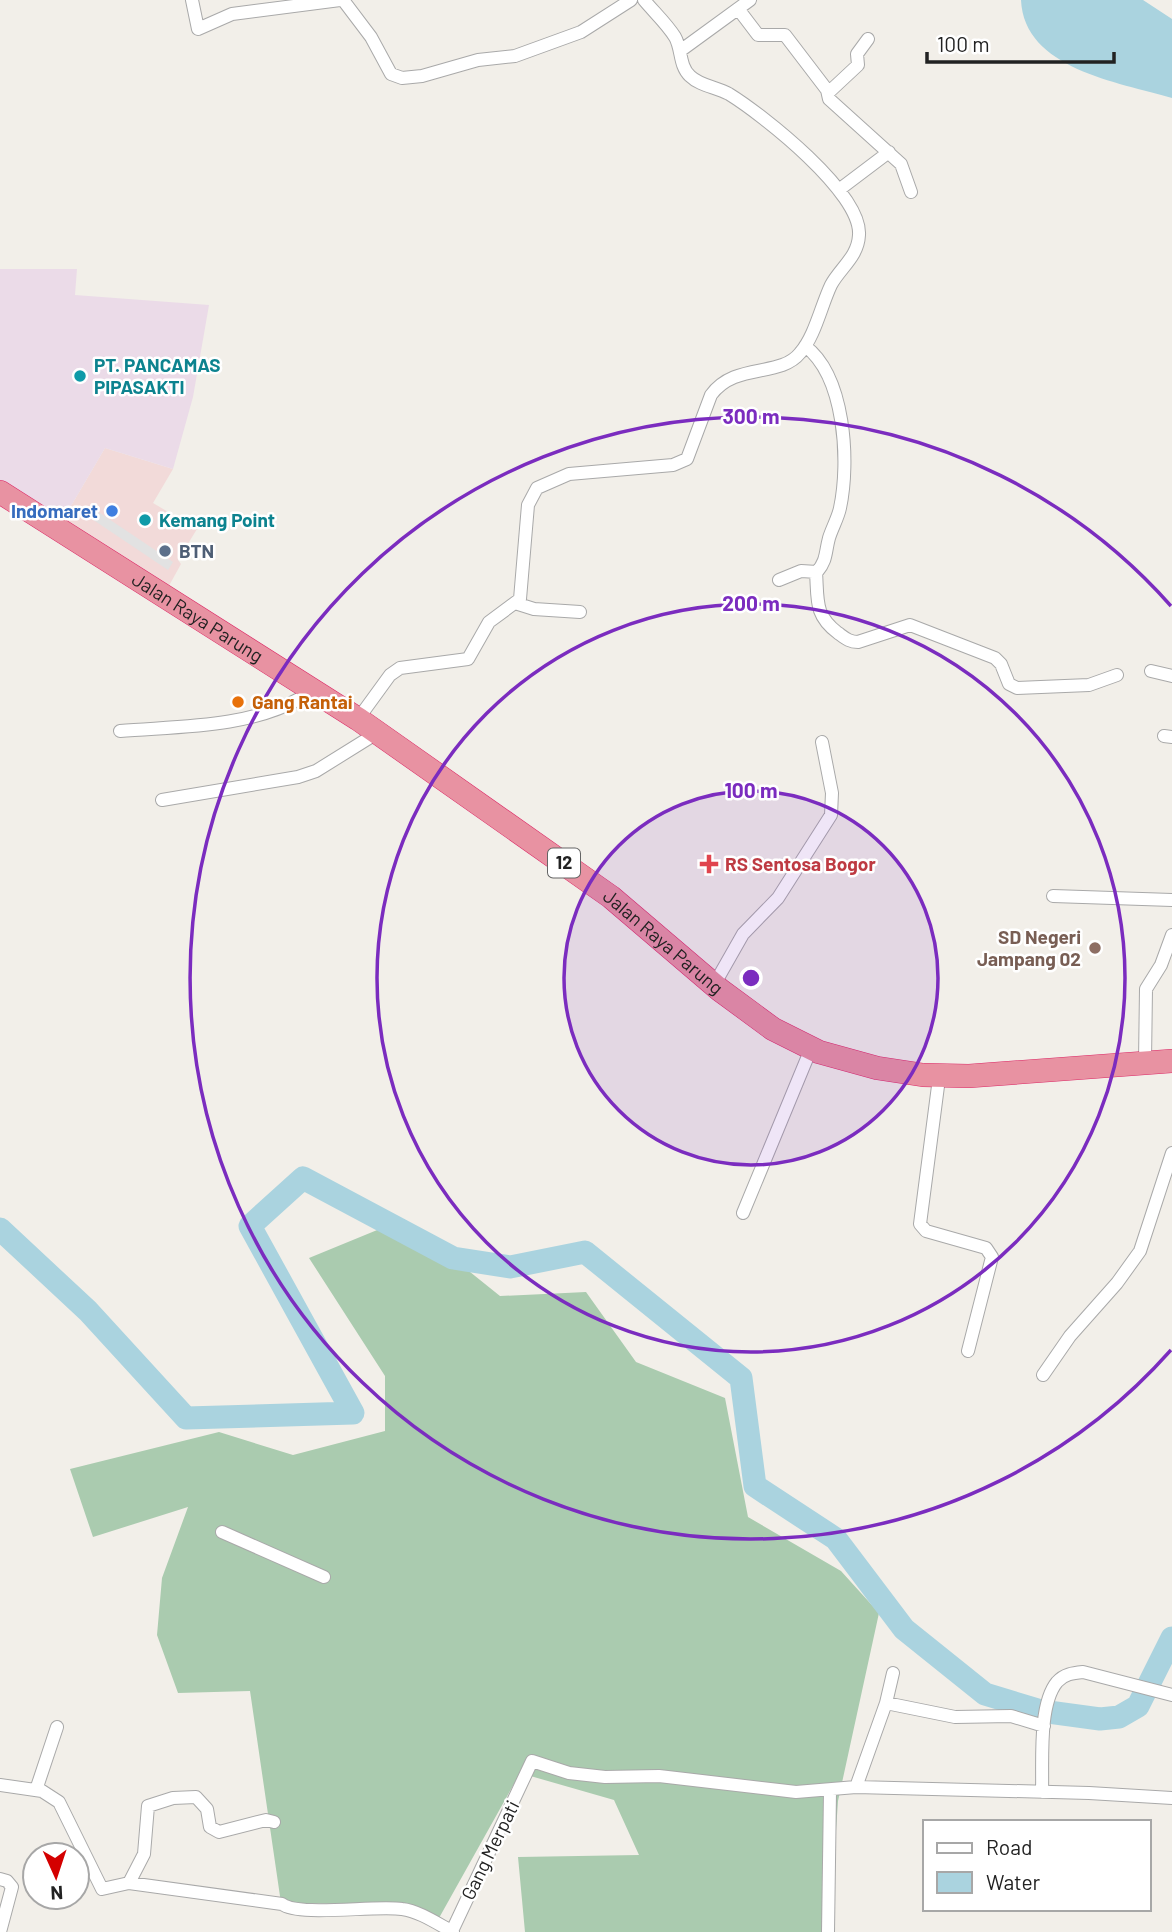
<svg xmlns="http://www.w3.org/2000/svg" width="1172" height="1932" viewBox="0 0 1172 1932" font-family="Barlow,sans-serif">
<rect width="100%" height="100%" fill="#f2efe9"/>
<path fill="#f2dad9" d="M 105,448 L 173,469 L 153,503 L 197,529 L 178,560 L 181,564 L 165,593 L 61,523 Z"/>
<path fill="#ebdbe8" d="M 0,269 L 77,269 L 75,295 L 209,305 L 193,397 L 173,469 L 105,448 L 61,523 L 0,483 Z"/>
<path fill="#aacbaf" d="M 404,1219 L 500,1296 L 586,1292 L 636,1362 L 725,1398 L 748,1517 L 841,1571 L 879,1613 L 838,1801 L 829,1932 L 525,1932 L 518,1857 L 639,1855 L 614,1800 L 520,1773 L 439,1918 L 344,1904 L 281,1903 L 250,1691 L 178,1693 L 157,1635 L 162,1578 L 188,1507 L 93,1537 L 70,1469 L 219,1432 L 293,1455 L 385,1431 L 385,1376 L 309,1258 Z"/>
<path fill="#e2e2e2" d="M 91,507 L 173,562 L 168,570 L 86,515 Z"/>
<path fill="#aad3df" d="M 1021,0 L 1143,0 L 1172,19 L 1172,98 C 1118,82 1024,69 1021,0 Z"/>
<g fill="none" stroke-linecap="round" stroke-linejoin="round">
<path stroke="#aad3df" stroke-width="23" d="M 0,1229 L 88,1311 L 186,1418 L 353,1413 L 250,1226 L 303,1178 L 453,1258 L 510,1267 L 585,1252 L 741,1378 L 755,1486 L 836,1539 L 904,1629 L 985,1694 L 1041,1711 L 1100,1719 L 1119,1717 L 1138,1706 L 1172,1638"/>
<defs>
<path id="street" d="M 192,0 L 198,29 L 232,14 L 340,0
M 343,0 L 371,37 L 391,74 L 402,78 L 422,76 L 478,60 L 515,56 L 581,32 L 631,0
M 739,10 L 758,35 L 785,35 L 827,90 L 829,99 L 901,164 L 911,192
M 680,51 L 750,0
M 828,93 L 858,65 L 857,54 L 868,39
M 840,189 L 889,152
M 816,572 C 818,600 814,615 838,633 C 845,638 849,642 858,642 L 910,625 L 995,658 L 1001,664 L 1009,684 L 1017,688 L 1089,685 L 1117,675
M 779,580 L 801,571 L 817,572 C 827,560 825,553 829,538 C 832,528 838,518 840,508 C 850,461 845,376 805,346
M 515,603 L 534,609 L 580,612
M 1151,671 L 1172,676
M 358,719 L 390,675 L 400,668 L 468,659 L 489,622 L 520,599 L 528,505 L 537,488 L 569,474 L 673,465 L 687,459 L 711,395 C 735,362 780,378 800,353 C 815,336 821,306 831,285 C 840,268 858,257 859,235 C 862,193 763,115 729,94 C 717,87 700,86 690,76 C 679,66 682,49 675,37 C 667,24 654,12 644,0
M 120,731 C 179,726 246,728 299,699
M 1164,736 L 1172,737
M 162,800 L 298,777 L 316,771 L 369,738
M 1053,896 L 1172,900
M 714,985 L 743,934 L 778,898 L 831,815 L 832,793 L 822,742
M 1145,1061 L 1146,989 L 1161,965 L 1172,935
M 938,1086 L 920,1224 L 926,1231 L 986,1248 L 992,1257 L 968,1351
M 743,1213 L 808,1056
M 1043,1375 L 1070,1336 L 1117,1283 L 1140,1251 L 1172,1153
M 222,1532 L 324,1577
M 886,1703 L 955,1717 L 1011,1716 L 1044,1726
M 0,1785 L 42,1791 L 59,1802 L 102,1889 L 129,1883 L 282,1904 C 299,1917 375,1905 402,1909 C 419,1911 438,1924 453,1932
M 856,1787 L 886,1703 L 893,1673
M 36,1790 L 57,1727
M 1042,1792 C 1043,1763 1038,1705 1057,1682 C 1064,1674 1073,1673 1083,1672 L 1172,1695
M 0,1879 L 7,1881 L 12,1887 L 0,1932
M 129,1883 L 144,1854 L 148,1806 L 173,1798 L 196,1797 L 207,1809 L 210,1827 L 219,1832 L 266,1820 L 274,1822
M 452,1931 L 532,1761 L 569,1773 L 605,1777 L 659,1776 L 796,1792 L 856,1787 L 1089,1793 L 1172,1798
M 828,1932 L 830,1792"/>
<g id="highway">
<path id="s1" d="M 0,492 L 358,719 L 611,897 L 720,990 L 773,1029 L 819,1052 L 877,1068 L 923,1075 L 969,1076 L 1172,1061"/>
</g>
</defs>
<use href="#street" stroke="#a9a9a9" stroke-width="14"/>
<use href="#highway" stroke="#dc2a67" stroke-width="24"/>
<use href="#street" stroke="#fff" stroke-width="12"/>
<use href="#highway" stroke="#e892a2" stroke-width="23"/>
</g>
<circle cx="751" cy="978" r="187" fill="#7b2cbf" fill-opacity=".12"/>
<g fill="none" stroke="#7b2cbf" stroke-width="3.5">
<circle cx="751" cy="978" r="187"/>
<circle cx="751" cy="978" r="374"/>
<path d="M1171 1350A561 561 0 1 1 1171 606"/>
</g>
<g fill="#0f9aa8" stroke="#fff" stroke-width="2.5">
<circle cx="80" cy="376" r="7"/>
<circle cx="145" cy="520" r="7"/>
</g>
<circle fill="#3f7fe0" stroke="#fff" stroke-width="2.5" cx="112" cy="511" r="7"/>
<circle fill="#5c6f8a" stroke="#fff" stroke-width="2.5" cx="165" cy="551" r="7"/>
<circle fill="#e8710a" stroke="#fff" stroke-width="2.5" cx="238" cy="702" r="7"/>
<path fill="#e0444e" stroke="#fff" stroke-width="2.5" d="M705.5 853.5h7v7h7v7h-7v7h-7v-7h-7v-7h7z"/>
<circle fill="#8d6e63" stroke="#fff" stroke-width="2.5" cx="1095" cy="948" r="7"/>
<g text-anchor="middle" stroke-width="5" stroke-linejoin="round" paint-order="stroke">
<rect fill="#fff" stroke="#646464" stroke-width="2" x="548" y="848.5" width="32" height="29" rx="5"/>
<g font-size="18" font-weight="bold" fill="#222">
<text x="564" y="869">12</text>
</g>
<g font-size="19" font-weight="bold" fill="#0d838f" stroke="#fff" text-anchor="start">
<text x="94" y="372">PT. PANCAMAS<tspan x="94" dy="22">PIPASAKTI</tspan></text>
<text x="159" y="527">Kemang Point</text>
</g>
<g font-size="19" font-weight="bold" fill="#366cbe" stroke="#fff" text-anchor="end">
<text x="98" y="518">Indomaret</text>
</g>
<g font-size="19" font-weight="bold" fill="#4e5e75" stroke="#fff" text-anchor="start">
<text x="179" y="558">BTN</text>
</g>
<g font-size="19" fill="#222" stroke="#fff">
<text dy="7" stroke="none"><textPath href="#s1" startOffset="234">Jalan Raya Parung</textPath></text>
<text dy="7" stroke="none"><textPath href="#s1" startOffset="802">Jalan Raya Parung</textPath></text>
<text transform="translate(490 1850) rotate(-64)" y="7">Gang Merpati</text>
</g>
<g font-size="19" font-weight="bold" fill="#c56008" stroke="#fff" text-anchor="start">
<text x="252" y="709">Gang Rantai</text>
</g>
<g font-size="19" font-weight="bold" fill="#be3a42" stroke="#fff" text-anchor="start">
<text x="725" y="871">RS Sentosa Bogor</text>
</g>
<g font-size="19" font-weight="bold" fill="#785e54" stroke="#fff" text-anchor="end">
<text x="1081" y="944">SD Negeri<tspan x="1081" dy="22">Jampang 02</tspan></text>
</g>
</g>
<circle cx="751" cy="978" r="10" fill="#7b2cbf" stroke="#fff" stroke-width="3.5"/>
<g font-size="21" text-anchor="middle" font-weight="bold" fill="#7b2cbf" stroke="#fff" stroke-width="5" stroke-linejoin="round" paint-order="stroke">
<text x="751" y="424">300 m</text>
<text x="751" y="611">200 m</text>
<text x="751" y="798">100 m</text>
</g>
<rect x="923" y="1820" width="228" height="91" fill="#ffffff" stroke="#a7a7a7" stroke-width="2"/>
<rect x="937" y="1843" width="35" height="10" fill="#ffffff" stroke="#a7a7a7" stroke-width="2"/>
<text x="986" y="1855" font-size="21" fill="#222222">Road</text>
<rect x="937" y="1872" width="35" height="21" fill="#aad3df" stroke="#a7a7a7" stroke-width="2"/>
<text x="986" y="1890" font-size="21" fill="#222222">Water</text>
<g transform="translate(56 1876) rotate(177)"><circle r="33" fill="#ffffff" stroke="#a7a7a7" stroke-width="2"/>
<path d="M0-5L12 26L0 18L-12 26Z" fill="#d40000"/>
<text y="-10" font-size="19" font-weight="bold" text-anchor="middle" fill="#222222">N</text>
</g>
<path d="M927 52v10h187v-10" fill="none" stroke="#222222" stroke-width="3.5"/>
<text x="937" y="52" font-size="21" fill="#222222" stroke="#ffffff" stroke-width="5" paint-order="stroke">100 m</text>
</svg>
